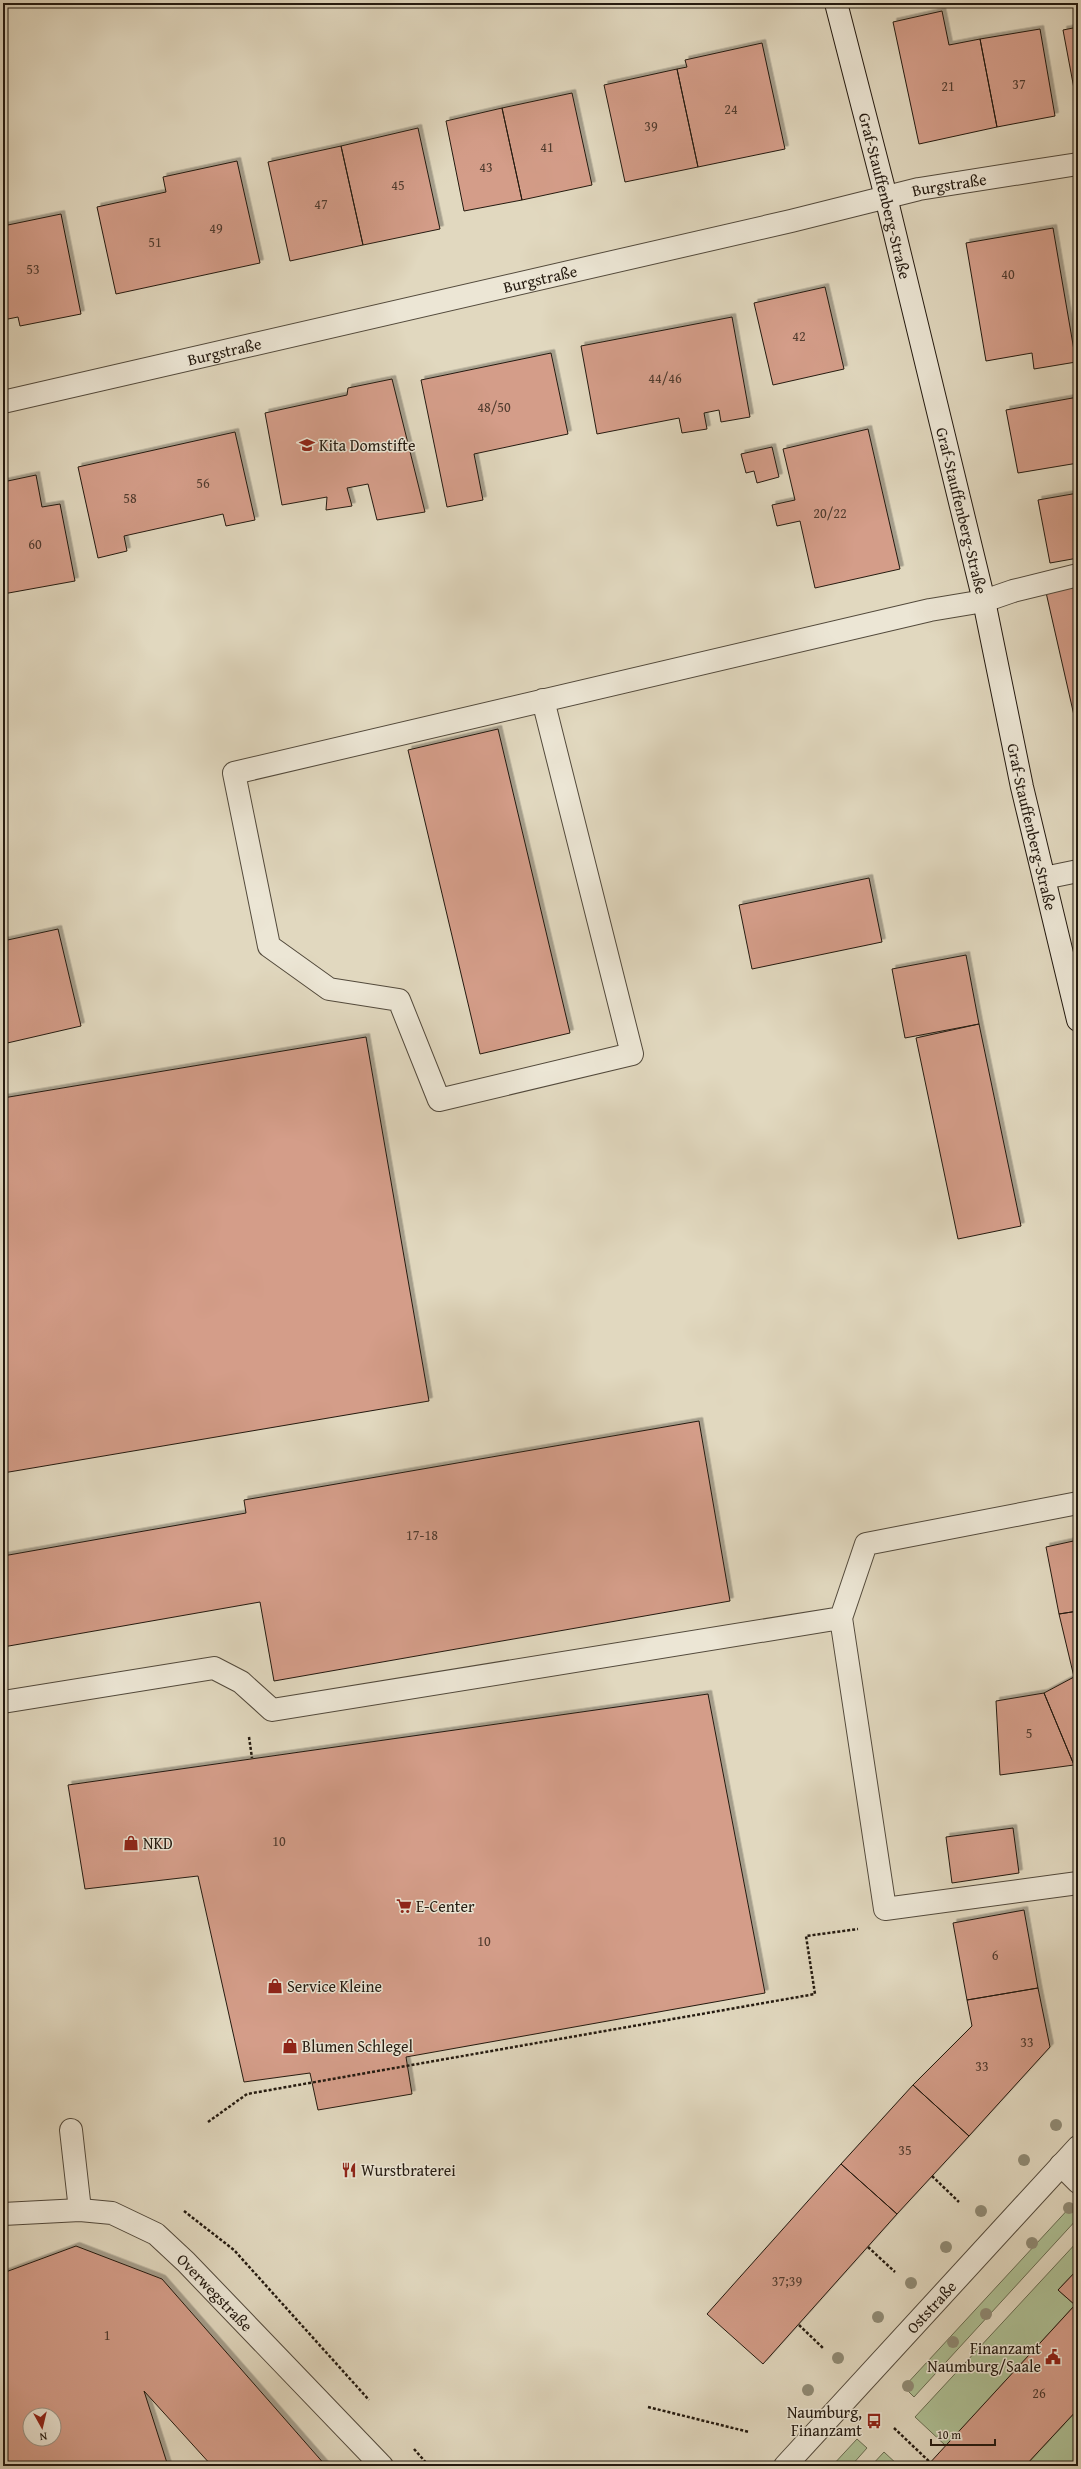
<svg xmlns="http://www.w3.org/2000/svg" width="1081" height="2469" viewBox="0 0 1081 2469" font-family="'Gentium Book Plus',serif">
<defs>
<filter id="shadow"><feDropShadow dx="3.5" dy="-3.5" stdDeviation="0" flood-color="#0004"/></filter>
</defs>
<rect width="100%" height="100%" fill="#e1d8bf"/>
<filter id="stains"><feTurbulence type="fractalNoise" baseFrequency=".005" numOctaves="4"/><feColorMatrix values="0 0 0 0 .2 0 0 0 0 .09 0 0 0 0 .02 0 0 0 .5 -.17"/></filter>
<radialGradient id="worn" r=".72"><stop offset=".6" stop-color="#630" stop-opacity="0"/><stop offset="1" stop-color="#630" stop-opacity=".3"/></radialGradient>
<path fill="#aec095" stroke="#696d52" d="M 1072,2205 L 1078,2211 L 1078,2218 L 914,2397 L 904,2387 Z
M 1078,2241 L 1078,2269 L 1058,2290 L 1075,2305 L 946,2446 L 915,2417 Z
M 1078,2409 L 1078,2466 L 1025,2466 Z
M 857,2439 L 867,2448 L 851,2466 L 832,2466 Z
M 884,2452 L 899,2466 L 871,2466 Z"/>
<path fill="#d49d89" stroke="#241a10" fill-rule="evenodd" filter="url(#shadow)" d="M 942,11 L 949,45 L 980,39 L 997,127 L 919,144 L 893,22 Z
M 1078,27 L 1078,110 L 1063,30 Z
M 1040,29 L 1055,116 L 997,127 L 980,39 Z
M 762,43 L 785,149 L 698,167 L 677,69 L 687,67 L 685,60 Z
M 677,69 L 698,167 L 625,182 L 604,85 Z
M 572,93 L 592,185 L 522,200 L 502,108 Z
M 502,108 L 522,200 L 464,211 L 446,121 Z
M 418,128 L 440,229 L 363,245 L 341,146 Z
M 341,146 L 363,245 L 290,261 L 268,162 Z
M 237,161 L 260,263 L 116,294 L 97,207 L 166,192 L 163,177 Z
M 61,214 L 81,314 L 20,326 L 18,317 L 3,320 L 3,226 Z
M 1053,228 L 1076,362 L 1034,369 L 1032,353 L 986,361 L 966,243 Z
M 825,287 L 844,369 L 773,385 L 754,303 Z
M 732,317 L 750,417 L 721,422 L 719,410 L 704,413 L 707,429 L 682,433 L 679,418 L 597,434 L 581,346 Z
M 551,353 L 568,434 L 474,454 L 483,500 L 447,507 L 421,380 Z
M 392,379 L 425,512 L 377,520 L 368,484 L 347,488 L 352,506 L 326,510 L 327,497 L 282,505 L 265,413 L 347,395 L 348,388 Z
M 1078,397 L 1078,463 L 1018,473 L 1006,410 Z
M 868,429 L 900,569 L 815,588 L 800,521 L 777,526 L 772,505 L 795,500 L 783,449 Z
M 235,432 L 255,520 L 226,526 L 223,514 L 124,536 L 127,551 L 98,558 L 78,467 Z
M 772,447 L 779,477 L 757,483 L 754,471 L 746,473 L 741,454 Z
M 36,475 L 42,507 L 60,504 L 75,581 L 3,594 L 3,482 Z
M 1078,493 L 1078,558 L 1050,563 L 1038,500 Z
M 1078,581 L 1078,733 L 1045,588 Z
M 498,729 L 570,1033 L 480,1054 L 408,750 Z
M 869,878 L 882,942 L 752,969 L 739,905 Z
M 58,929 L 81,1026 L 3,1044 L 3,941 Z
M 966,955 L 979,1024 L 905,1038 L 892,969 Z
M 979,1024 L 1021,1226 L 958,1239 L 916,1038 Z
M 366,1037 L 429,1401 L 3,1473 L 3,1098 Z
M 699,1421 L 730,1601 L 274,1681 L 260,1602 L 3,1647 L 3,1556 L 246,1513 L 244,1500 Z
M 1078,1540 L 1078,1611 L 1059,1614 L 1046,1547 Z
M 1078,1611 L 1078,1678 L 1074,1677 L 1059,1614 Z
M 1074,1677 L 1078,1678 L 1078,1762 L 1074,1765 L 1044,1693 Z
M 1044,1693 L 1074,1765 L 1000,1775 L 996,1701 Z
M 708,1694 L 765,1993 L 406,2057 L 412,2094 L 318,2110 L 310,2073 L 244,2082 L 198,1876 L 85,1889 L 68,1785 Z
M 1013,1828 L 1019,1873 L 952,1883 L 946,1837 Z
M 1024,1910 L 1038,1988 L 967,2000 L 953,1923 Z
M 1038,1988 L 1050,2047 L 969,2136 L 913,2085 L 972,2026 L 967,2000 Z
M 913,2085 L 969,2136 L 897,2214 L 841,2164 Z
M 841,2164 L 897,2214 L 763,2364 L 707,2314 Z
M 76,2246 L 162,2279 L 326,2466 L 212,2466 L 144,2391 L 168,2466 L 3,2466 L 3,2273 ZM 30,2415 L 54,2415 L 54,2439 L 30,2439 Z
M 1078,2269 L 1078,2409 L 1025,2466 L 927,2466 L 1075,2305 L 1058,2290 Z"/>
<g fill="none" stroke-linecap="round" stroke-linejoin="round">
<defs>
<path id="service" d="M 543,700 L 632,1054 L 439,1100 L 399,1000 L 329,989 L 269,946 L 234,773 L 930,610 L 984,601 L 1013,591 L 1078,575
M 1044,878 L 1078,871
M 841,1618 L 885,1909 L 1078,1883
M 3,1702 L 214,1668 L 241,1682 L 272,1710 L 841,1618 L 866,1544 L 1078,1503
M 71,2130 L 80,2210
M 1061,2165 L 1078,2182"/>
<g id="minor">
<path id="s1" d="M 3,402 L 791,221 L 919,189 L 1078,164"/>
<path id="s2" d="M 785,2466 L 1078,2147"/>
</g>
<g id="tertiary">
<path id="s3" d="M 3,2214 L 80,2210 L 112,2213 L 156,2234 L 186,2262 L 382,2466"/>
</g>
<g id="secondary">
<path id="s4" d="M 836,3 L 886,197 L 984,601 L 1022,787 L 1078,1020"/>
</g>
</defs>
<use href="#service" stroke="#534a3c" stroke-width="24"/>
<use href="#minor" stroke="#534a3c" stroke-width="24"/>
<use href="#tertiary" stroke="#534a3c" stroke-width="24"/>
<use href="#secondary" stroke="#241a10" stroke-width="24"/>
<path stroke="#241a10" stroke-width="2.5" stroke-dasharray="3 2" stroke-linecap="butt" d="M 249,1737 L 252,1758
M 208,2122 L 247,2094 L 815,1994 L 806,1936 L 858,1929
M 932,2176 L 959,2202
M 184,2211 L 234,2250 L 369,2400
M 868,2247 L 895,2272
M 799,2325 L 824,2349
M 648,2407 L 749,2432
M 894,2428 L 934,2466
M 414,2449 L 429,2466"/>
<use href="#service" stroke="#ece6d5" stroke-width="22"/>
<use href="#minor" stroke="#ece6d5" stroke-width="22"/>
<use href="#tertiary" stroke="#ece6d5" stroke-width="22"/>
<use href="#secondary" stroke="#ece6d5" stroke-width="22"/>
</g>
<g fill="#908b75">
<circle cx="1056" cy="2125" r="6"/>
<circle cx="1024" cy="2160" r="6"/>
<circle cx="1069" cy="2208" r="6"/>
<circle cx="981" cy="2211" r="6"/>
<circle cx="1032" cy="2243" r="6"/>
<circle cx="946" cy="2247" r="6"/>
<circle cx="911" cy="2283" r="6"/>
<circle cx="986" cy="2314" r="6"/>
<circle cx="878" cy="2317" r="6"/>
<circle cx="953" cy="2342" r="6"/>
<circle cx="838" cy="2358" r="6"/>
<circle cx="908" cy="2386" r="6"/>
<circle cx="808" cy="2390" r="6"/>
</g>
<defs>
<symbol id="school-bare" viewBox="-9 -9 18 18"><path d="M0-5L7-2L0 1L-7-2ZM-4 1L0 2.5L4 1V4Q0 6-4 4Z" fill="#8f2418" stroke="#ece6d5" stroke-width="2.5" paint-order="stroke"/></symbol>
<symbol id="shop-bare" viewBox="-9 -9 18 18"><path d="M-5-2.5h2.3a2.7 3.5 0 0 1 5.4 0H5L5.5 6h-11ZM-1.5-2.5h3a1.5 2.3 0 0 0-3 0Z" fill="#8f2418" stroke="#ece6d5" stroke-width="2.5" paint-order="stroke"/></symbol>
<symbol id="supermarket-bare" viewBox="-9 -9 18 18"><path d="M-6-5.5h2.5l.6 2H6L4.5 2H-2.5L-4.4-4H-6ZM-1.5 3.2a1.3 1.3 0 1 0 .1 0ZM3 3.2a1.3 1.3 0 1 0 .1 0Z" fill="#8f2418" stroke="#ece6d5" stroke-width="2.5" paint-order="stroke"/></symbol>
<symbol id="restaurant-bare" viewBox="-9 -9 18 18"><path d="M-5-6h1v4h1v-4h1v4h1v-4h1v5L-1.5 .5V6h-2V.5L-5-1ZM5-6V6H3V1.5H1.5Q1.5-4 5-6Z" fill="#8f2418" stroke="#ece6d5" stroke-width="2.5" paint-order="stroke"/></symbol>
<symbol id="civic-bare" viewBox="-9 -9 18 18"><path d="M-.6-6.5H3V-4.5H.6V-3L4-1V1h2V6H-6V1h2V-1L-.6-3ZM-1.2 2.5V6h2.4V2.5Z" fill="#8f2418" stroke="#ece6d5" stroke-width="2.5" paint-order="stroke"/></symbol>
<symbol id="bus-bare" viewBox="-9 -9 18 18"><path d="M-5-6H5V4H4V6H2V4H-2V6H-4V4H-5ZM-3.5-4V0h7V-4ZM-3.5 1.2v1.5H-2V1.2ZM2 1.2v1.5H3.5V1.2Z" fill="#8f2418" stroke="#ece6d5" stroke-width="2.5" paint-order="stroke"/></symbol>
</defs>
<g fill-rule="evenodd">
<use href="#school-bare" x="296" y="434" width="22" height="22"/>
<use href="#shop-bare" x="120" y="1832" width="22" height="22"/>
<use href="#supermarket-bare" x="393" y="1895" width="22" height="22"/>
<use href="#shop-bare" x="264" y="1975" width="22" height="22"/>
<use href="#shop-bare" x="279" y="2035" width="22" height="22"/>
<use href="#restaurant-bare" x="338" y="2159" width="22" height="22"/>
<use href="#civic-bare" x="1042" y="2346" width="22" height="22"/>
<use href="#bus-bare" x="863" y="2410" width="22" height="22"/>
</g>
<g text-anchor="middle" stroke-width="3" stroke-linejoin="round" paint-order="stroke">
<g font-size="14" fill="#503b2e">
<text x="1019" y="89">37</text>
<text x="948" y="91">21</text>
<text x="731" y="114">24</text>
<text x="651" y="131">39</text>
<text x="547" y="152">41</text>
<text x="486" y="172">43</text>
<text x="398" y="190">45</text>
<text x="321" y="209">47</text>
<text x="216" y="233">49</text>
<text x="155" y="247">51</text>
<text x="33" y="274">53</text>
<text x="1008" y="279">40</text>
<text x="799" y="341">42</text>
<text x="665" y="383">44/46</text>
<text x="494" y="412">48/50</text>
<text x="203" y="488">56</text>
<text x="130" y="503">58</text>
<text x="830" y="518">20/22</text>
<text x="35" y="549">60</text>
<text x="422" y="1540">17-18</text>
<text x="1029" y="1738">5</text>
<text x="279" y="1846">10</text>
<text x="484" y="1946">10</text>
<text x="995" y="1960">6</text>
<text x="1027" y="2047">33</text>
<text x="982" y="2071">33</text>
<text x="905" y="2155">35</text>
<text x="787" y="2286">37;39</text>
<text x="107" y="2340">1</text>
<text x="1039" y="2398">26</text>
</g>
<g font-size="16" fill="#241a10" stroke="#ece6d5">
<text dy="6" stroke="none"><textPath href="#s1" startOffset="971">Burgstraße</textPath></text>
<text dy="6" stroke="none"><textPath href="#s4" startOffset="199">Graf-Stauffenberg-Straße</textPath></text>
<text dy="6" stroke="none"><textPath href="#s1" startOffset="551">Burgstraße</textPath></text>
<text dy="6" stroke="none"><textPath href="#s1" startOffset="227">Burgstraße</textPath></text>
<text dy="6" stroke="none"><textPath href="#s4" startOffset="523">Graf-Stauffenberg-Straße</textPath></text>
<text dy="6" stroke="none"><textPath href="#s4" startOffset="847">Graf-Stauffenberg-Straße</textPath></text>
<text dy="6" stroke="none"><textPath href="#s3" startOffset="241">Overwegstraße</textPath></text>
<text dy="6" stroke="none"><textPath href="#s2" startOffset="216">Oststraße</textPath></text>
</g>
<g font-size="16" fill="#241a10" stroke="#ece6d5" text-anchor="start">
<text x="319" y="451">Kita Domstifte</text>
<text x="143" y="1849">NKD</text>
<text x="416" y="1912">E-Center</text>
<text x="287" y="1992">Service Kleine</text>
<text x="302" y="2052">Blumen Schlegel</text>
<text x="361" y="2176">Wurstbraterei</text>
<text x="1041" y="2354" text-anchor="end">Finanzamt<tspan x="1041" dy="18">Naumburg/Saale</tspan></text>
<text x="862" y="2418" text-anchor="end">Naumburg,<tspan x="862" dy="18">Finanzamt</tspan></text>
</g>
</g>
<rect width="1081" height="2469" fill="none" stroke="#e1d8bf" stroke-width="16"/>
<rect x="4" y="4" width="1073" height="2461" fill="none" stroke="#241a10" stroke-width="2"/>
<rect x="8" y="8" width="1065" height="2453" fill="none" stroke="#241a10"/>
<g transform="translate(42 2427) rotate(172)"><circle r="19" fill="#ece6d5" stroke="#9c9486"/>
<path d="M0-3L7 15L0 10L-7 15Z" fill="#8f2418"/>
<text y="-6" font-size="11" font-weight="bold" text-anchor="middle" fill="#241a10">N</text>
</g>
<path d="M931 2439v6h64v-6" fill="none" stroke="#241a10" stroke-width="2"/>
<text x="937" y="2439" font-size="12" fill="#241a10" stroke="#ece6d5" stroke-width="3" paint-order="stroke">10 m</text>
<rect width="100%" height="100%" filter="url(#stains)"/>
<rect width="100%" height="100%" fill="url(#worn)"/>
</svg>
